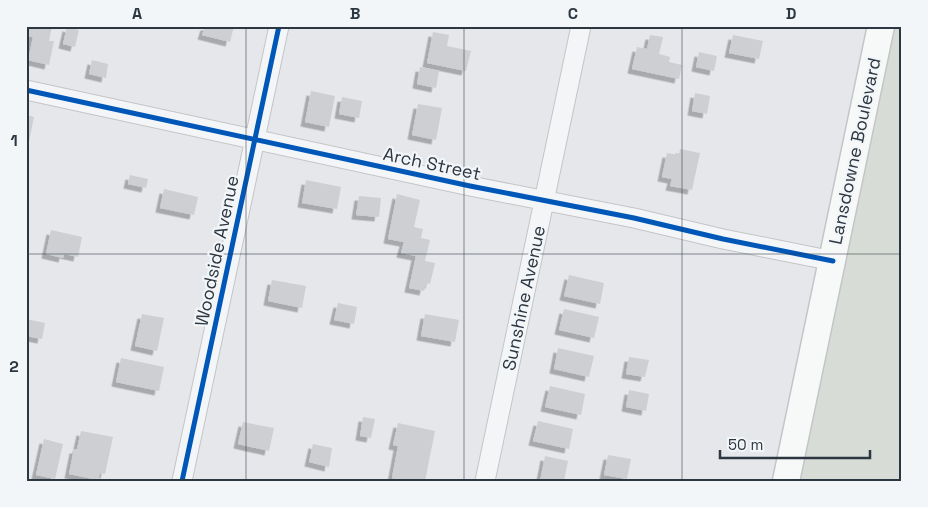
<svg xmlns="http://www.w3.org/2000/svg" width="928" height="507" viewBox="0 0 928 507" font-family="'Space Grotesk',sans-serif">
<defs>
<filter id="shadow"><feDropShadow dx="-4.5" dy="4.5" stdDeviation="0" flood-color="#0004"/></filter>
</defs>
<rect width="100%" height="100%" fill="#e5e7ea"/>
<path fill="#d7ddd6" d="M 881,26 L 902,26 L 902,481 L 786,481 Z"/>
<path fill="#cdcfd2" filter="url(#shadow)" d="M 26,26 L 52,26 L 49,41 L 54,41 L 49,65 L 28,60 L 33,37 L 26,36 Z
M 205,26 L 234,26 L 230,42 L 202,35 Z
M 67,27 L 79,30 L 75,47 L 63,44 Z
M 433,32 L 449,35 L 447,46 L 471,51 L 466,71 L 427,63 Z
M 650,35 L 663,37 L 659,54 L 670,57 L 669,62 L 682,65 L 679,79 L 632,69 L 637,47 L 647,49 Z
M 733,35 L 763,41 L 759,59 L 729,53 Z
M 699,52 L 717,56 L 714,71 L 696,67 Z
M 92,60 L 108,64 L 106,78 L 89,74 Z
M 420,67 L 439,71 L 436,88 L 417,84 Z
M 311,91 L 335,96 L 329,127 L 305,122 Z
M 695,93 L 710,96 L 707,114 L 692,111 Z
M 342,97 L 362,101 L 359,118 L 339,114 Z
M 418,104 L 442,108 L 436,140 L 412,135 Z
M 26,115 L 34,117 L 27,151 L 26,150 Z
M 680,149 L 700,153 L 692,190 L 670,186 L 672,179 L 662,177 L 667,153 L 679,155 Z
M 130,175 L 148,179 L 146,188 L 128,184 Z
M 306,180 L 341,187 L 337,209 L 302,203 Z
M 164,189 L 198,197 L 194,215 L 160,208 Z
M 397,194 L 420,200 L 414,227 L 423,229 L 421,238 L 430,240 L 425,261 L 435,263 L 430,284 L 426,283 L 424,291 L 409,288 L 416,256 L 401,253 L 404,242 L 388,239 Z
M 359,196 L 381,198 L 379,217 L 356,215 Z
M 51,230 L 82,237 L 78,257 L 64,254 L 63,258 L 46,254 Z
M 569,275 L 604,283 L 600,304 L 564,296 Z
M 272,280 L 306,286 L 302,308 L 268,301 Z
M 338,303 L 357,307 L 354,324 L 334,320 Z
M 564,309 L 599,317 L 594,338 L 559,330 Z
M 142,314 L 164,318 L 157,351 L 135,346 Z
M 425,314 L 459,320 L 455,342 L 421,336 Z
M 26,319 L 45,323 L 42,339 L 26,336 Z
M 558,348 L 594,356 L 589,377 L 554,369 Z
M 629,357 L 649,360 L 645,377 L 626,374 Z
M 121,358 L 164,367 L 159,391 L 116,382 Z
M 550,386 L 585,394 L 581,415 L 545,407 Z
M 629,390 L 649,394 L 646,411 L 626,407 Z
M 363,417 L 375,419 L 371,438 L 360,436 Z
M 538,421 L 573,429 L 569,449 L 533,441 Z
M 243,422 L 274,428 L 269,451 L 238,444 Z
M 398,423 L 435,431 L 425,481 L 405,481 L 392,478 L 398,446 L 393,445 Z
M 81,431 L 113,437 L 105,474 L 100,473 L 98,480 L 69,474 L 74,449 L 77,449 Z
M 44,439 L 63,444 L 55,479 L 36,475 Z
M 313,444 L 332,448 L 329,467 L 309,462 Z
M 608,455 L 631,459 L 627,479 L 604,475 Z
M 545,456 L 568,461 L 564,481 L 540,481 Z"/>
<g fill="none" stroke-linecap="round" stroke-linejoin="round">
<defs>
<path id="street" d="M 26,90 L 470,186 L 634,218 L 723,239 L 833,261
M 182,481 L 279,26
M 485,481 L 581,26"/>
<path id="secondary" d="M 786,481 L 881,26"/>
</defs>
<use href="#street" stroke="#c3c5c8" stroke-width="21"/>
<use href="#secondary" stroke="#c3c5c8" stroke-width="29"/>
<use href="#street" stroke="#f4f5f6" stroke-width="19"/>
<use href="#secondary" stroke="#f7f8f8" stroke-width="26"/>
<defs>
<path id="cycleway" d="M 26,90 L 470,186 L 634,218 L 723,239 L 833,261
M 182,481 L 279,26"/>
</defs>
<use href="#cycleway" stroke="#f3f6f8" stroke-width="8"/>
<use href="#cycleway" stroke="#0057b8" stroke-width="5"/>
</g>
<path fill="none" stroke="#2c3742" stroke-width="1" stroke-opacity="0.55" d="M 246,26 L 246,481M 464,26 L 464,481M 682,26 L 682,481M 26,254 L 902,254"/>
<g text-anchor="middle" stroke-width="4.5" stroke-linejoin="round" paint-order="stroke">
<g font-size="18" fill="#2c3742" stroke="#f3f6f8">
<text transform="translate(855 151) rotate(-78)" y="6">Lansdowne Boulevard</text>
<text transform="translate(432 164) rotate(12)" y="6">Arch Street</text>
<text transform="translate(217 251) rotate(-78)" y="6">Woodside Avenue</text>
<text transform="translate(524 298) rotate(-78)" y="6">Sunshine Avenue</text>
</g>
</g>
<rect width="928" height="507" fill="none" stroke="#f3f6f8" stroke-width="55"/>
<path d="M720 450v8h150v-8" fill="none" stroke="#2c3742" stroke-width="2.5"/>
<text x="728" y="450" font-size="15" fill="#2c3742" stroke="#f3f6f8" stroke-width="4" paint-order="stroke">50 m</text>
<rect x="28" y="28" width="872" height="452" fill="none" stroke="#2c3742" stroke-width="2"/>
<g font-size="16" text-anchor="middle" font-weight="bold" fill="#2c3742">
<text x="137" y="19">A</text>
<text x="355" y="19">B</text>
<text x="573" y="19">C</text>
<text x="791" y="19">D</text>
<text x="14" y="146">1</text>
<text x="14" y="372">2</text>
</g>
</svg>
